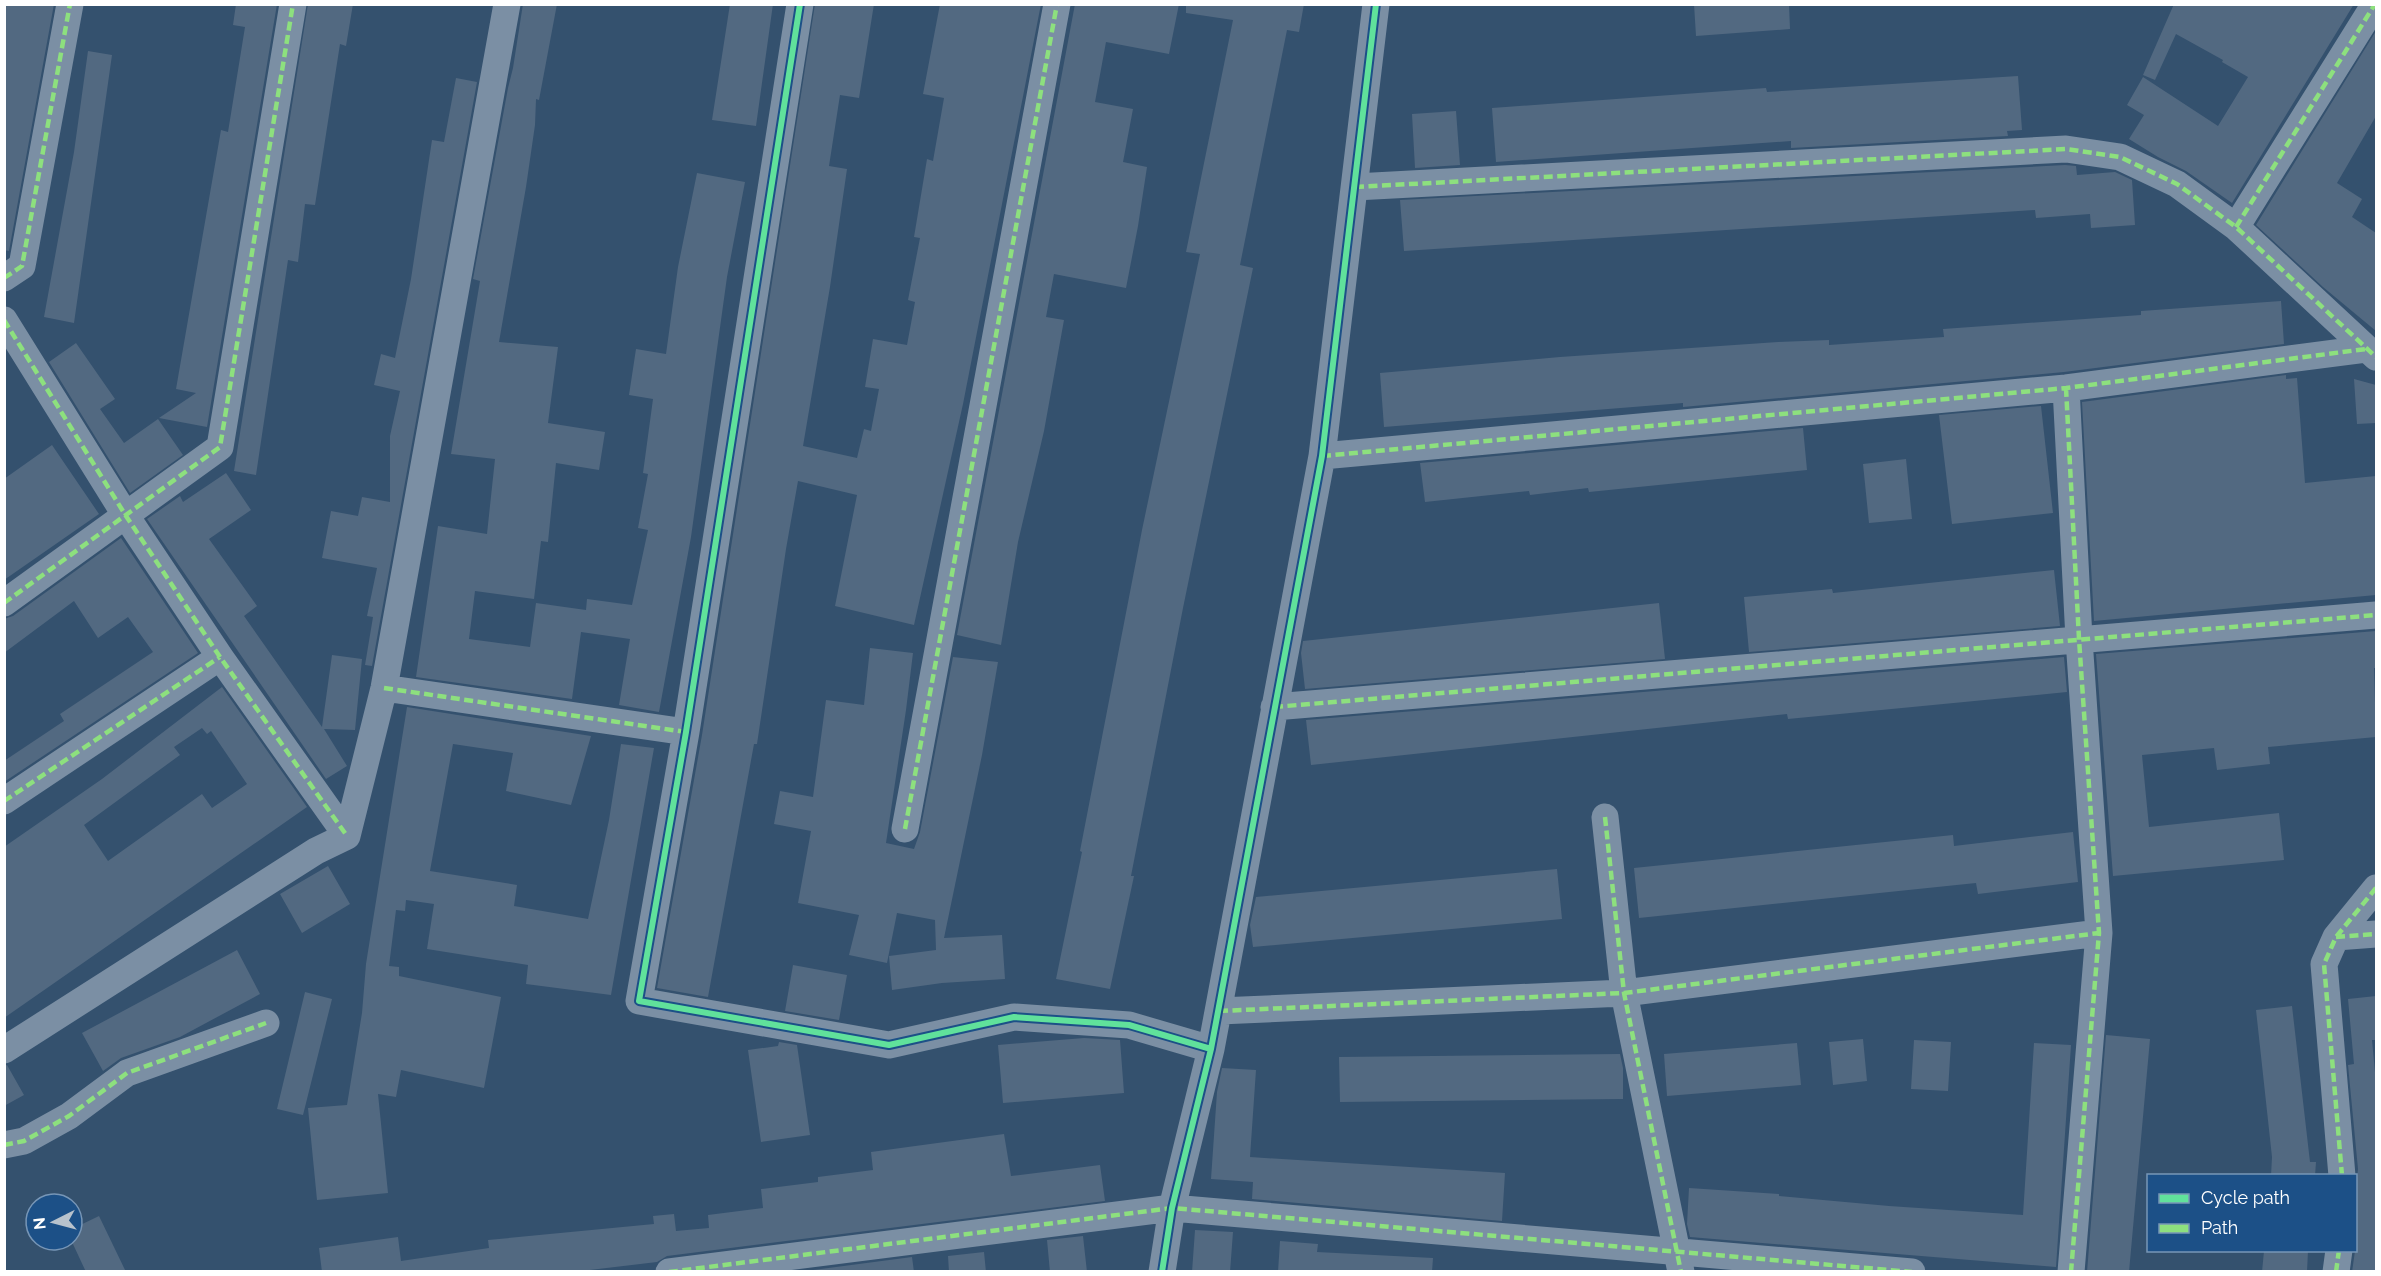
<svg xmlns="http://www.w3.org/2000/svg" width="2381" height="1276" viewBox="0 0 2381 1276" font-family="Raleway,sans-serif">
<rect width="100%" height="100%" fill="#34516e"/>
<path fill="#526981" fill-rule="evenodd" d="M 4,4 L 54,4 L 9,251 L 4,250 Z
M 236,4 L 277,4 L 207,427 L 159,418 L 196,393 L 176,389 L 221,130 L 228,132 L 245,27 L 233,25 Z
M 308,4 L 353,4 L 346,46 L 340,44 L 315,205 L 305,204 L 298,262 L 288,260 L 256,475 L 234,471 Z
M 523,4 L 557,4 L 539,100 L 536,99 L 535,125 L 526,187 L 499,342 L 558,347 L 548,423 L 605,432 L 599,470 L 556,463 L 548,542 L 541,541 L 534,599 L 475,591 L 469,639 L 530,647 L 536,603 L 586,610 L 587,599 L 632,605 L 648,530 L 638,528 L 648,474 L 643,473 L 653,399 L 629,395 L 636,349 L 666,354 L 678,267 L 697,173 L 745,182 L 727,277 L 691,537 L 659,712 L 619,705 L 630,639 L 581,632 L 572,699 L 416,677 L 438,526 L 487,534 L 495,459 L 451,454 L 480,281 L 473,279 L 508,88 L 513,68 Z
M 730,4 L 773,4 L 756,126 L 712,120 Z
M 815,4 L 874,4 L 859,98 L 840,95 L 829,166 L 847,169 L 830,287 L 803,446 L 857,458 L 864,429 L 871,431 L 879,389 L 865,387 L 873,339 L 907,345 L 915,302 L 908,300 L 920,238 L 914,237 L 927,159 L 933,161 L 944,98 L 923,94 L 940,4 L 1041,4 L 963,404 L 914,625 L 835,606 L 857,495 L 798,481 L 786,549 L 757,744 L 754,744 L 708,997 L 657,988 L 702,735 Z
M 1075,4 L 1179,4 L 1169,54 L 1106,42 L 1095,102 L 1133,109 L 1123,162 L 1147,167 L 1138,226 L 1126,288 L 1054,274 L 1046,317 L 1064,320 L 1044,431 L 1018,542 L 1001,645 L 957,635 Z
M 1186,4 L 1304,4 L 1299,32 L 1287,30 L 1240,265 L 1253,268 L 1183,608 L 1131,876 L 1134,876 L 1110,989 L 1056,979 L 1082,852 L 1080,851 L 1142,530 L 1200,254 L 1186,252 L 1233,20 L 1186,13 Z
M 1694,4 L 1789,4 L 1790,29 L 1696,36 Z
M 2174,4 L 2354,4 L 2232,203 L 2186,171 L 2158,157 L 2129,139 L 2144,115 L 2127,105 L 2143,77 L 2218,126 L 2248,77 L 2222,62 L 2223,60 L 2176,34 L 2155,80 L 2143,75 Z
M 2376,31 L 2376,116 L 2337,183 L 2362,199 L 2352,217 L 2376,233 L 2376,331 L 2323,287 L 2256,225 Z
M 88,51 L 112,55 L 74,323 L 44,317 L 74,152 Z
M 2018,76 L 2022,130 L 2007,131 L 2008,136 L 1791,148 L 1791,141 L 1496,162 L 1492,108 L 1766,88 L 1767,92 Z
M 456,78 L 477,82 L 372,666 L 365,665 L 373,617 L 367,616 L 377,568 L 322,558 L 331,511 L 358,516 L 362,497 L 390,502 L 390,436 L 400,391 L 374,385 L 381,354 L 395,358 L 411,279 L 432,140 L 444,142 Z
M 1456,111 L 1460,165 L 1415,168 L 1412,114 Z
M 2065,165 L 2076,166 L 2077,175 L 2115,172 L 2132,180 L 2135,225 L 2091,228 L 2090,214 L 2036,218 L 2035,210 L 1404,251 L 1400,200 Z
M 2281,301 L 2284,344 L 2064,372 L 1683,407 L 1683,403 L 1384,427 L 1380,373 L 1560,357 L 1778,342 L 1829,340 L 1829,345 L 1944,337 L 1943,329 L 2141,315 L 2141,311 Z
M 76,343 L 115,399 L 100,409 L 124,443 L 158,419 L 183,455 L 130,493 L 49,362 Z
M 2286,375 L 2286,379 L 2297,378 L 2305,483 L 2376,476 L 2376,595 L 2094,621 L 2082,402 Z
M 2354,379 L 2376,385 L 2376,423 L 2357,424 Z
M 2041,406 L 2053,513 L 1952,524 L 1939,415 Z
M 1803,428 L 1807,470 L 1589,492 L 1588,488 L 1530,495 L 1529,491 L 1425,502 L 1420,463 Z
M 52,445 L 99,514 L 4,580 L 4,479 Z
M 1906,459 L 1912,519 L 1869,523 L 1863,464 Z
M 226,473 L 251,510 L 209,539 L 257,606 L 244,616 L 322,727 L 332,655 L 362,659 L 355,730 L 324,729 L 347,766 L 326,779 L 147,519 L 180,496 L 183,502 Z
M 121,538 L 198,653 L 4,782 L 4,761 L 64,721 L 60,714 L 153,652 L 128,617 L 98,638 L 74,601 L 4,653 L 4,619 L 13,616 Z
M 2054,570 L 2060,626 L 1749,652 L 1744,597 L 1832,589 L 1833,593 Z
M 1659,603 L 1665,659 L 1305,689 L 1301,653 L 1303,641 Z
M 2376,631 L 2376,668 L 2374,668 L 2376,737 L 2268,747 L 2270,764 L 2217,770 L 2214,748 L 2142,755 L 2149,827 L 2279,813 L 2284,860 L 2113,876 L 2096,654 Z
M 870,648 L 913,653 L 906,710 L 886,843 L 914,849 L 920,832 L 953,657 L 998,662 L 982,755 L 944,938 L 1002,935 L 1005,979 L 942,983 L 892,990 L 889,956 L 936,950 L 935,920 L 897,913 L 887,963 L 849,955 L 859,915 L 798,903 L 811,831 L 774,824 L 780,791 L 813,797 L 826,700 L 864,705 Z
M 2064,657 L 2067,692 L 1788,719 L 1787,714 L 1311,765 L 1306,720 Z
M 222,687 L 307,807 L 4,1018 L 4,847 L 102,779 ZM 202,728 L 207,734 L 211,731 L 247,784 L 212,808 L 202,794 L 108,861 L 84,825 L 180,755 L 174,747 Z
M 407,707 L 591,736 L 571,805 L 506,791 L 513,753 L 453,744 L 430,871 L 517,885 L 514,906 L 588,919 L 609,820 L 621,744 L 654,748 L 611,995 L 526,984 L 528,965 L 427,949 L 434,904 L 406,900 L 405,911 L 396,910 L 389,966 L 399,967 L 399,976 L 501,997 L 484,1088 L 401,1070 L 396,1097 L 378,1094 L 388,1193 L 317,1200 L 308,1108 L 347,1105 L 362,1013 L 366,964 Z
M 2073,832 L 2078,882 L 1978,894 L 1976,883 L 1639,918 L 1634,868 L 1953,835 L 1954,846 Z
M 328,866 L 350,904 L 302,933 L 280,894 Z
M 1557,869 L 1562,919 L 1253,947 L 1250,925 L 1256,897 Z
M 237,950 L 260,994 L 180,1037 L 121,1058 L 103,1071 L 82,1033 Z
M 793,965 L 847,975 L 839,1020 L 785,1011 Z
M 305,992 L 332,999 L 303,1115 L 277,1109 Z
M 2376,996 L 2376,1040 L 2372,1040 L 2376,1083 L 2376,1272 L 2352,1272 L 2355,1251 L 2355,1199 L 2358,1169 L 2348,1065 L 2354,1064 L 2348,999 Z
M 2292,1006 L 2310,1162 L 2316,1162 L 2315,1176 L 2271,1176 L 2272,1157 L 2256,1010 Z
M 2106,1035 L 2150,1039 L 2129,1272 L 2087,1272 Z
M 1084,1038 L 1120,1040 L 1124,1093 L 1003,1103 L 998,1045 Z
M 1863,1039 L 1867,1081 L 1833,1085 L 1829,1042 Z
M 1914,1040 L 1951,1042 L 1948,1091 L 1911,1089 Z
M 779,1042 L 797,1045 L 810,1135 L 761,1142 L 748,1050 L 778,1046 Z
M 1797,1043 L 1801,1085 L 1667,1096 L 1664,1054 Z
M 2034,1043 L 2071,1045 L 2056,1267 L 1690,1237 L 1687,1224 L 1689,1188 L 1779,1194 L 1779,1196 L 1889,1206 L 2023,1215 Z
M 1620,1054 L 1623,1068 L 1623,1099 L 1340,1102 L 1339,1057 Z
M 7,1065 L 24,1095 L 4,1106 L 4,1066 Z
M 1222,1068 L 1256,1070 L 1250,1157 L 1505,1173 L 1502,1221 L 1252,1199 L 1253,1182 L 1211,1179 L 1217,1092 Z
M 1004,1134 L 1011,1176 L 1100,1165 L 1105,1201 L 667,1256 L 657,1262 L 573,1272 L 322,1272 L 319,1248 L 398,1237 L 401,1261 L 489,1248 L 488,1240 L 654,1224 L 653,1216 L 674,1214 L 676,1231 L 709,1228 L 708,1215 L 763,1208 L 761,1189 L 818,1182 L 818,1177 L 873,1170 L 871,1152 Z
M 99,1216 L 126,1272 L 86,1272 L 72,1242 L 72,1229 Z
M 1195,1230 L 1233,1232 L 1230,1272 L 1192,1272 Z
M 1083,1236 L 1087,1272 L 1050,1272 L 1047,1240 Z
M 1280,1241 L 1318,1244 L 1317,1252 L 1433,1258 L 1432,1272 L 1278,1272 Z
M 2264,1251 L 2308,1251 L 2307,1272 L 2262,1272 Z
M 984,1252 L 986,1272 L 949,1272 L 948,1256 Z
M 912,1257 L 914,1272 L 798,1272 Z"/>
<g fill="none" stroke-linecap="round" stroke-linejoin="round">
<path stroke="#7b8fa4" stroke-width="27" d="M 800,4 L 686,732 L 639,1001 L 889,1045 L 1014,1017 L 1129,1025 L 1211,1049
M 1355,187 L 2066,149 L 2120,157 L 2177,184 L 2236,227 L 2376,357
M 2236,227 L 2375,4
M 4,278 L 22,266 L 70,4
M 4,320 L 126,516 L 220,657 L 347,836
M 2066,388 L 2079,639 L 2099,933 L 2071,1272
M 1322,456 L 2066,388 L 2366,349
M 4,603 L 220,447 L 293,4
M 384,688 L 686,732
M 1274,707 L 2376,615
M 4,801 L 220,657
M 1605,817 L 1624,993 L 1681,1272
M 905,829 L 1057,4
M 2336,937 L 2376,934
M 1219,1011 L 1624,993 L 2099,933
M 4,1050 L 316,851 L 347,836 L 384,688 L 507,4
M 4,1145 L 24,1141 L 69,1116 L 127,1073 L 266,1023
M 2342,1176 L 2324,964 L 2336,937 L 2376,888
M 669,1272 L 1172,1208 L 1912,1272
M 1162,1272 L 1172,1208 L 1211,1049 L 1322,456 L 1376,4
M 2336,1272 L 2339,1250"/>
<path stroke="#8de07e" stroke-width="4.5" stroke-dasharray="9 4.5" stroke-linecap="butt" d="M 1355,187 L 2066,149 L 2120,157 L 2177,184 L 2236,227 L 2376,357
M 2236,227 L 2375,4
M 4,278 L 22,266 L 70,4
M 4,320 L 126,516 L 220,657 L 347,836
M 2066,388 L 2079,639 L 2099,933 L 2071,1272
M 1322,456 L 2066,388 L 2366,349
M 4,603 L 220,447 L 293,4
M 384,688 L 686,732
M 1274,707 L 2376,615
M 4,801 L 220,657
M 1605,817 L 1624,993 L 1681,1272
M 905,829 L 1057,4
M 2336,937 L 2376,934
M 1219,1011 L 1624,993 L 2099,933
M 4,1145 L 24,1141 L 69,1116 L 127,1073 L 266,1023
M 2342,1176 L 2324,964 L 2336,937 L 2376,888
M 669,1272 L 1172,1208 L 1912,1272
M 2336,1272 L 2339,1250"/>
<defs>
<path id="cycleway" d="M 800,4 L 686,732 L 639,1001 L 889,1045 L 1014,1017 L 1129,1025 L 1211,1049
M 1162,1272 L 1172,1208 L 1211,1049 L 1322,456 L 1376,4"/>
</defs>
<use href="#cycleway" stroke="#1c5087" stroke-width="10"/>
<use href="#cycleway" stroke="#60e19b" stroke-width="6"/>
</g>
<rect width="2381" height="1276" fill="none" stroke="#ffffff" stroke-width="12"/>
<rect x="2147" y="1174" width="210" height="78" fill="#1c5087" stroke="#7796b7" stroke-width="1.5"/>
<rect x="2159" y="1194" width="30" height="9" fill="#60e19b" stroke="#7796b7" stroke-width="1.5"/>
<text x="2201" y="1204" font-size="18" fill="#ffffff">Cycle path</text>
<rect x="2159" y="1224" width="30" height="9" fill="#8de07e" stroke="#7796b7" stroke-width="1.5"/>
<text x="2201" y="1234" font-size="18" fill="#ffffff">Path</text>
<g transform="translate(54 1222) rotate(264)"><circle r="28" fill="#1c5087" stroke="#7796b7" stroke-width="1.5"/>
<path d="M0-4.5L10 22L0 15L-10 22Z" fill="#b8c2cc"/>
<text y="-9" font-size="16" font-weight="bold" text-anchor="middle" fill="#ffffff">N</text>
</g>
</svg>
